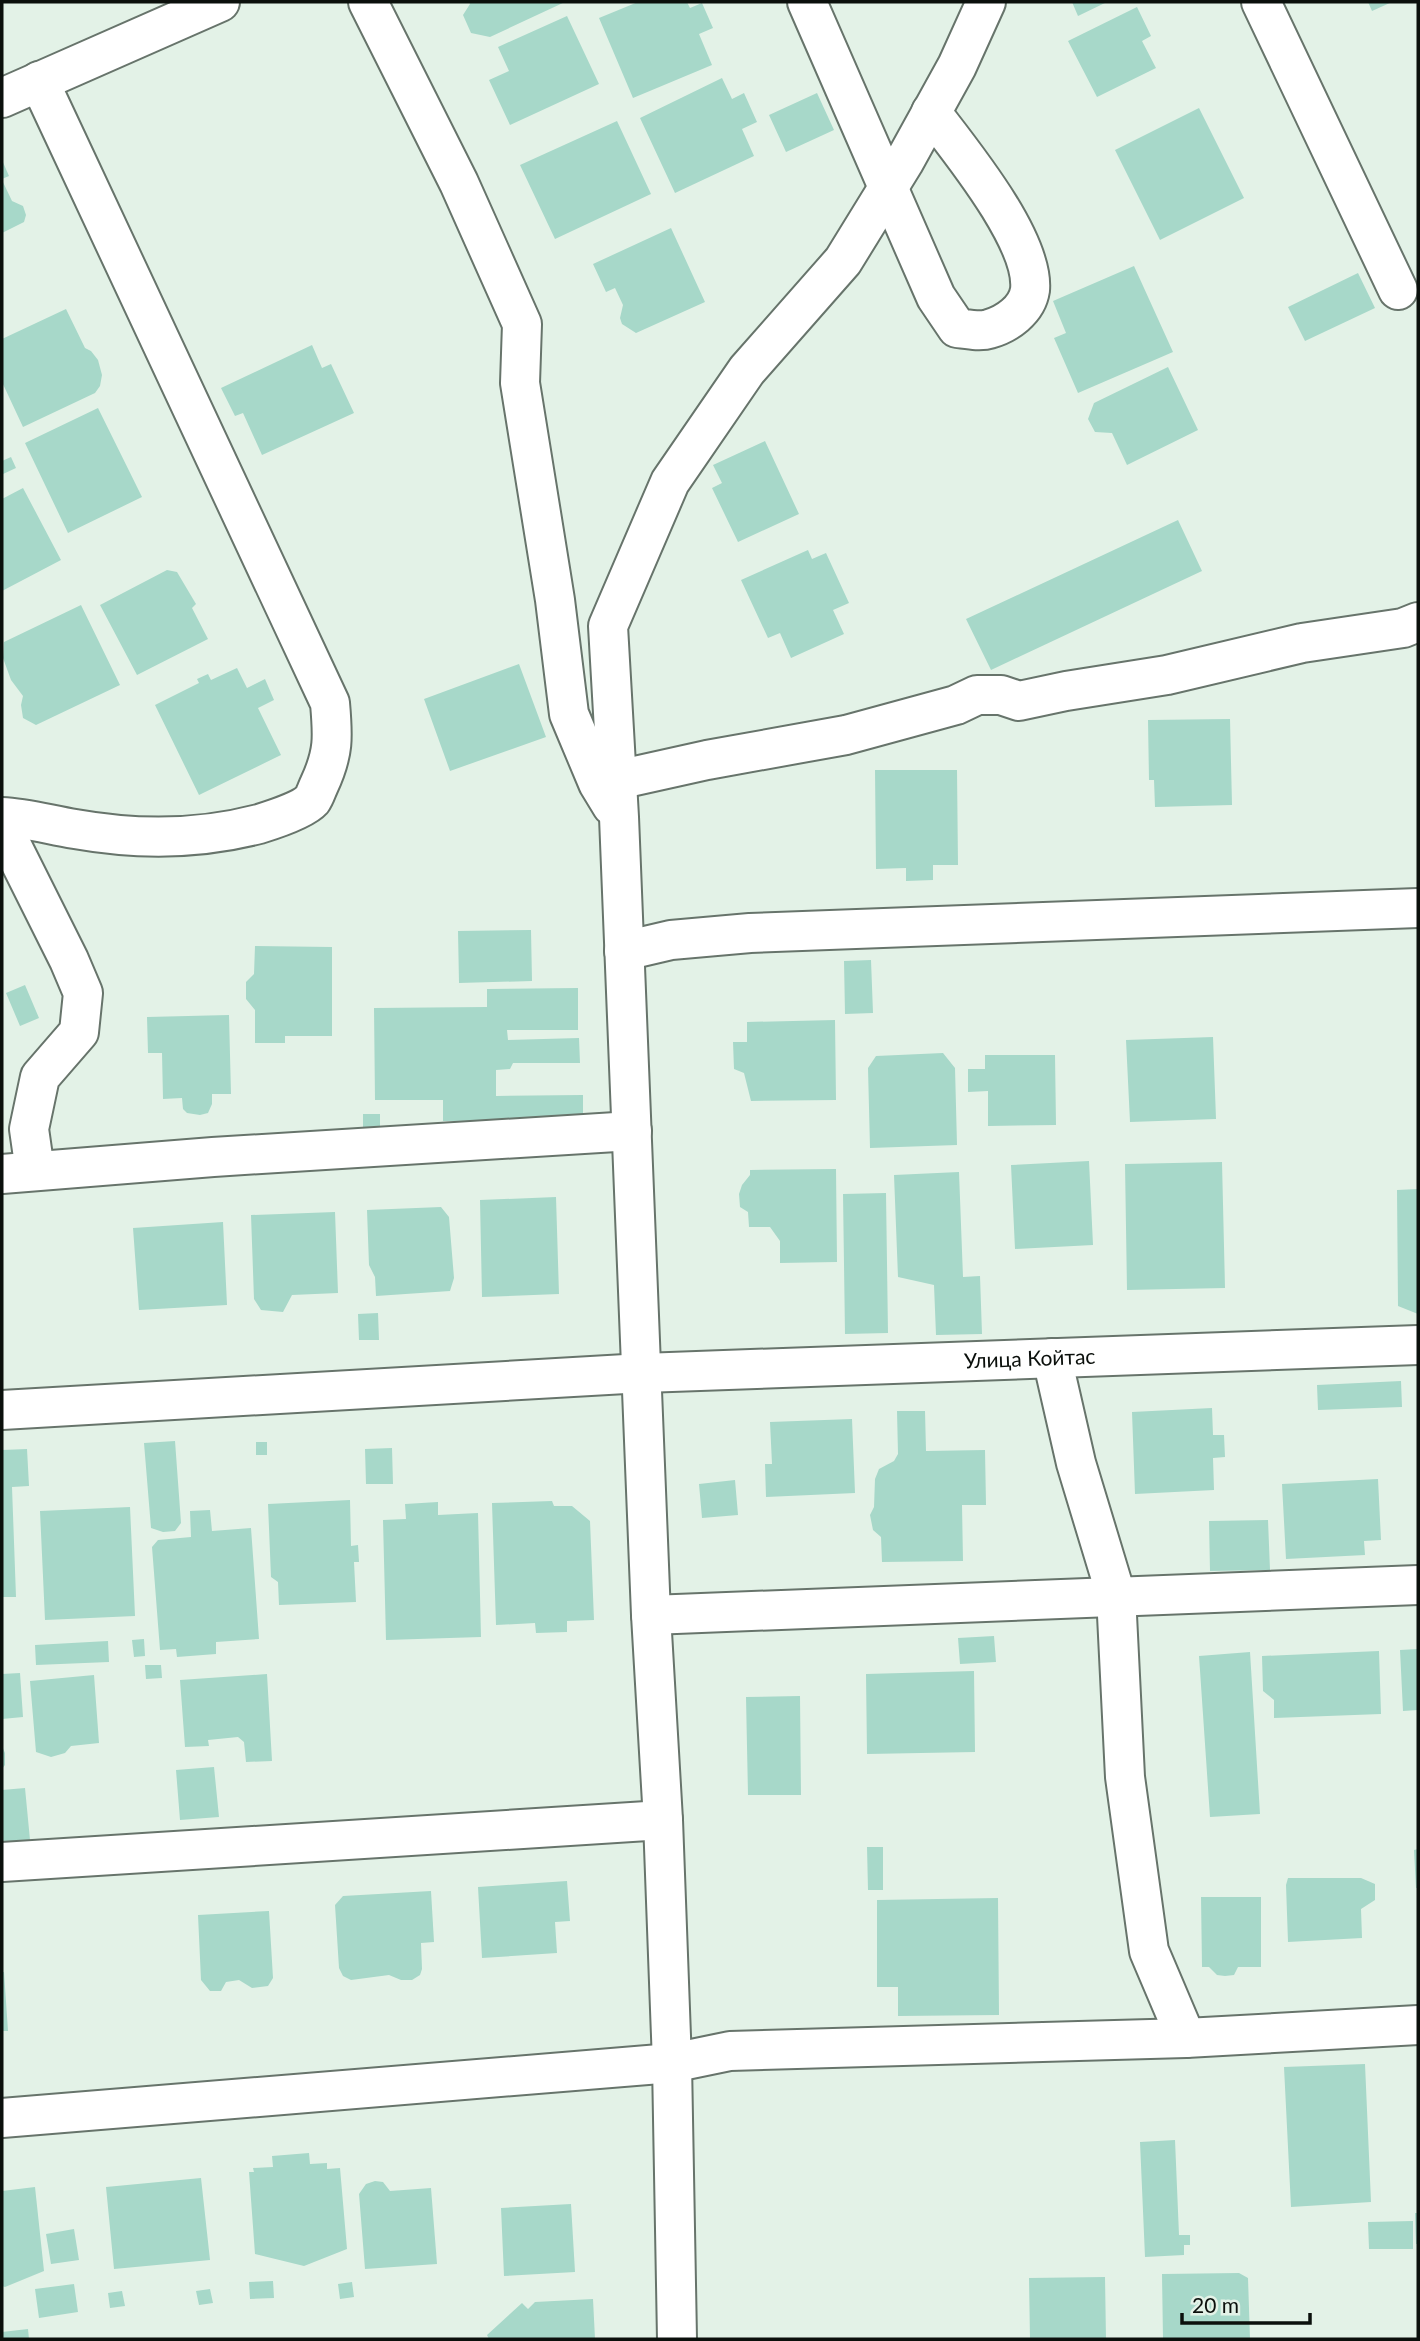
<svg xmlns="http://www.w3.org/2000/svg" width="1420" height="2341" viewBox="0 0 1420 2341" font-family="Lato,sans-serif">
<rect width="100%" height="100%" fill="#e3f2e7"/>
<path fill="#a7d8c9" d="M 469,2 L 565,2 L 490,37 L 471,33 L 463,15 L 470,4 Z
M 638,2 L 687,2 L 690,8 L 702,3 L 713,28 L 699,34 L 712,65 L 633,98 L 599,18 Z
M 1072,2 L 1107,2 L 1078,16 Z
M 1368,2 L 1392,2 L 1372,11 Z
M 1137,7 L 1151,36 L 1142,41 L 1156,68 L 1097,97 L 1068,41 Z
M 567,16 L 599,84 L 510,125 L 489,80 L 509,71 L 498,47 Z
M 722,78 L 732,99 L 744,93 L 757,122 L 742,129 L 754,156 L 675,193 L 640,118 Z
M 817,93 L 834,130 L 786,152 L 769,115 Z
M 1199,108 L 1244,198 L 1160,240 L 1115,150 Z
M 617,121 L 651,194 L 555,239 L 520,165 Z
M 2,160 L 9,176 L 2,179 Z
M 2,180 L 12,201 L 23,206 L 26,215 L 24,222 L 2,233 Z
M 671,228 L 705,302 L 636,333 L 622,324 L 620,318 L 623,305 L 615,288 L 606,292 L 593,264 Z
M 1134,266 L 1173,352 L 1078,393 L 1054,338 L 1066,333 L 1053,301 Z
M 1358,273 L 1375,308 L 1305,341 L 1288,307 Z
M 66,309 L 85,348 L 91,351 L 98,360 L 102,375 L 100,386 L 95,393 L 23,427 L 2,382 L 2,339 Z
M 312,345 L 322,368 L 331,364 L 354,413 L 262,455 L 243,413 L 235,416 L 221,388 Z
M 1168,367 L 1198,430 L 1127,465 L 1112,433 L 1095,432 L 1088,419 L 1094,403 Z
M 98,408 L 142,497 L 68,533 L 25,443 Z
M 765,441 L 799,514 L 738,542 L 712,488 L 722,483 L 713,465 Z
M 11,457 L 16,468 L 3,474 L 2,461 Z
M 23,488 L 61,560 L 2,591 L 2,499 Z
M 1178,520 L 1202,571 L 991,670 L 966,619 Z
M 808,550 L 812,559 L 826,553 L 849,603 L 833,610 L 844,634 L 791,658 L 780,633 L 768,638 L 741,580 Z
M 167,570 L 177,572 L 196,604 L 192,608 L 208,639 L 137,675 L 100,605 Z
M 81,605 L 120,685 L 36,725 L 23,718 L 21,705 L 23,696 L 11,680 L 3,658 L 4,642 Z
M 519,664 L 546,737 L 450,771 L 424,699 Z
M 237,668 L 247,688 L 265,679 L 274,700 L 258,708 L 281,755 L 199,795 L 155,705 L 199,683 L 197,679 L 208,674 L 211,680 Z
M 1230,719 L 1232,805 L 1155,807 L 1154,780 L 1149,780 L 1148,720 Z
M 875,770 L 957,770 L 958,865 L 933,865 L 933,880 L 906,881 L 906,868 L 876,869 Z
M 531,930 L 532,981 L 459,983 L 458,931 Z
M 255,946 L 332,947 L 332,1036 L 285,1036 L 285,1043 L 255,1043 L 255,1010 L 246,999 L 246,982 L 254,974 Z
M 871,960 L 873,1013 L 845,1014 L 844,961 Z
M 25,985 L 39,1018 L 20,1026 L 6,993 Z
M 578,988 L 578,1030 L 507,1030 L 508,1040 L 579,1038 L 580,1063 L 513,1063 L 510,1069 L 496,1070 L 496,1096 L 583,1095 L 583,1120 L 443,1121 L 443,1100 L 375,1100 L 374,1008 L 487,1007 L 487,989 Z
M 229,1015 L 231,1094 L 212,1094 L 212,1104 L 208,1113 L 200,1115 L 187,1113 L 183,1109 L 182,1098 L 163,1099 L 162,1053 L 148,1053 L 147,1017 Z
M 835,1020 L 836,1100 L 751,1101 L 744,1073 L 734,1069 L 733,1042 L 747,1042 L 747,1022 Z
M 1213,1037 L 1216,1119 L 1130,1122 L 1126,1040 Z
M 943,1053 L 955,1068 L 957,1145 L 870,1148 L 868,1068 L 876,1056 Z
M 985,1055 L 1055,1055 L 1056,1125 L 988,1126 L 988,1091 L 968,1092 L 968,1069 L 985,1069 Z
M 363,1114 L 380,1114 L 380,1129 L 363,1129 Z
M 1089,1161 L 1093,1245 L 1015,1249 L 1011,1165 Z
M 1222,1162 L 1225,1288 L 1127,1290 L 1125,1164 Z
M 836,1169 L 837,1262 L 780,1263 L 780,1241 L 770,1227 L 749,1227 L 748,1212 L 740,1207 L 739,1194 L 742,1185 L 750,1175 L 750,1170 Z
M 959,1172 L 963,1277 L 980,1276 L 982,1334 L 936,1335 L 934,1285 L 898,1277 L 894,1175 Z
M 1418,1189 L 1418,1314 L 1398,1306 L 1397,1190 Z
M 886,1193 L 888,1333 L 845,1334 L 843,1194 Z
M 556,1197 L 559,1294 L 482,1297 L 480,1200 Z
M 441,1207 L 449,1217 L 454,1278 L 450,1291 L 376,1296 L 375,1277 L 369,1265 L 367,1210 Z
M 335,1212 L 338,1293 L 292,1295 L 283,1312 L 261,1310 L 254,1299 L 251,1215 Z
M 223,1222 L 227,1305 L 139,1310 L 133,1228 Z
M 378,1313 L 379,1340 L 359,1340 L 358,1314 Z
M 1401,1381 L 1402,1407 L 1318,1410 L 1317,1385 Z
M 1212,1408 L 1213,1435 L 1224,1435 L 1225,1457 L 1213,1458 L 1214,1490 L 1135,1494 L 1132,1412 Z
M 897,1411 L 925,1411 L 926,1451 L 985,1450 L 986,1505 L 962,1505 L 963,1561 L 882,1562 L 881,1537 L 873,1530 L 870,1515 L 874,1507 L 875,1479 L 879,1469 L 894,1461 L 898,1454 Z
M 852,1419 L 855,1493 L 766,1497 L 765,1464 L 772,1464 L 770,1422 Z
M 175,1441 L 181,1523 L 175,1531 L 163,1532 L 151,1528 L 144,1443 Z
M 256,1442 L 267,1442 L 267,1455 L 256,1455 Z
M 392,1448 L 393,1484 L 366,1484 L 365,1449 Z
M 27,1449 L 29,1486 L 12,1487 L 16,1597 L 2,1597 L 2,1450 Z
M 1378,1479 L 1381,1540 L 1364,1541 L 1365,1555 L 1286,1559 L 1282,1484 Z
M 735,1480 L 738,1515 L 702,1518 L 699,1484 Z
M 350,1500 L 351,1546 L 358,1545 L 359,1562 L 354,1562 L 356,1602 L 279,1605 L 278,1582 L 271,1577 L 268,1504 Z
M 552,1501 L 554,1506 L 572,1506 L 590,1521 L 594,1620 L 567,1621 L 567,1632 L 536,1633 L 535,1623 L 496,1625 L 492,1503 Z
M 438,1502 L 438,1515 L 478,1513 L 481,1637 L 386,1640 L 383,1520 L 406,1519 L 405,1504 Z
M 130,1507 L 135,1616 L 45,1620 L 40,1511 Z
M 210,1510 L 212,1531 L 251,1528 L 259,1639 L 216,1642 L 216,1654 L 177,1657 L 176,1649 L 160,1650 L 152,1547 L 158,1540 L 191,1537 L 190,1511 Z
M 1268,1520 L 1270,1570 L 1210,1571 L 1209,1521 Z
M 994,1636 L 996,1662 L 960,1664 L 958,1638 Z
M 144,1639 L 145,1656 L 134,1657 L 132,1640 Z
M 108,1641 L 109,1662 L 36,1665 L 35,1645 Z
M 1418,1649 L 1418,1710 L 1403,1711 L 1400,1650 Z
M 1379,1651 L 1381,1714 L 1274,1718 L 1274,1700 L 1263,1691 L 1262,1656 Z
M 1250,1652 L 1260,1814 L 1210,1817 L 1199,1656 Z
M 145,1665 L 161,1665 L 162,1678 L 146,1679 Z
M 974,1671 L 975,1752 L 867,1754 L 866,1674 Z
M 20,1673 L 23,1717 L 2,1719 L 2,1674 Z
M 267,1674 L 272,1761 L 246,1762 L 244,1742 L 238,1737 L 208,1740 L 209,1746 L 185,1747 L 180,1680 Z
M 94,1675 L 99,1743 L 71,1746 L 65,1753 L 51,1757 L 36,1752 L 30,1681 Z
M 800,1696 L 801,1795 L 748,1795 L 746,1697 Z
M 2,1746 L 5,1753 L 5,1765 L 2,1769 Z
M 214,1767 L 219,1817 L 180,1820 L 176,1770 Z
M 25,1788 L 30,1840 L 2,1842 L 2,1790 Z
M 867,1847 L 883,1847 L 883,1890 L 868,1890 Z
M 1418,1849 L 1418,1888 L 1416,1888 L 1414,1850 Z
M 1288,1878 L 1361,1878 L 1375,1884 L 1375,1900 L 1361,1909 L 1362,1938 L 1288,1942 L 1286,1885 Z
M 567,1881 L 570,1921 L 555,1922 L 557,1953 L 482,1958 L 478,1887 Z
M 431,1891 L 434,1942 L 421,1943 L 422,1969 L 420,1975 L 412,1980 L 401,1980 L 389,1975 L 351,1980 L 343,1976 L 339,1968 L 335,1905 L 343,1896 Z
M 1201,1897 L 1261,1897 L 1261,1967 L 1238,1967 L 1234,1975 L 1225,1976 L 1217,1975 L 1209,1967 L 1202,1967 Z
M 998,1898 L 999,2015 L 898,2016 L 898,1987 L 877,1987 L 877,1900 Z
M 269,1911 L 273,1978 L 268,1986 L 252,1988 L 239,1980 L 226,1982 L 221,1991 L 210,1991 L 201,1980 L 198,1915 Z
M 2,1972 L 4,1972 L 8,2031 L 2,2031 Z
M 1365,2064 L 1371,2202 L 1291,2207 L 1284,2067 Z
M 1175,2140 L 1179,2235 L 1190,2235 L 1190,2245 L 1184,2245 L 1184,2255 L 1145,2257 L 1140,2142 Z
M 309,2153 L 310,2164 L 327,2163 L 327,2169 L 340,2168 L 347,2249 L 304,2266 L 255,2254 L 249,2172 L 254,2172 L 253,2168 L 273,2167 L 272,2156 Z
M 201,2178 L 210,2260 L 114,2269 L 106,2187 Z
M 375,2181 L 383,2182 L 390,2191 L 431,2188 L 437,2264 L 365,2269 L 359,2194 L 366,2184 Z
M 35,2187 L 44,2271 L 5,2287 L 2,2286 L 2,2191 Z
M 571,2204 L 575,2272 L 504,2276 L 501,2208 Z
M 1415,2213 L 1418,2213 L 1418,2244 L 1416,2244 Z
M 1413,2221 L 1413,2249 L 1369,2249 L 1368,2222 Z
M 74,2229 L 79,2260 L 51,2264 L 46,2234 Z
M 1239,2273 L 1248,2278 L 1250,2339 L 1163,2339 L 1162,2274 Z
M 1105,2277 L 1106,2339 L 1030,2339 L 1029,2278 Z
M 273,2281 L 274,2298 L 250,2299 L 249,2282 Z
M 352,2282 L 354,2297 L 340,2299 L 338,2284 Z
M 74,2284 L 78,2312 L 39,2318 L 35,2289 Z
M 210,2289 L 213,2303 L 199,2305 L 196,2291 Z
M 122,2291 L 125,2306 L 110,2308 L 108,2293 Z
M 593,2299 L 595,2339 L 489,2339 L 487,2335 L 522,2303 L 528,2309 L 535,2302 Z
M 28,2329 L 29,2339 L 2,2339 L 2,2332 Z"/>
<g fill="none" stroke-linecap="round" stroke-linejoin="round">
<defs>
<g id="minor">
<path d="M 368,2 L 459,183 L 522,324 L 520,383 L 555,600 L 569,714 L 598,783 L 612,806"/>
<path d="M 807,2 L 936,297 L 957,328 C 966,329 980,332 989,329 C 1007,324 1027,310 1030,290 C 1035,241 960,150 931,112"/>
<path d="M 1261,2 L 1398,290"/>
<path d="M 2,98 L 220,2"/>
<path d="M 617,780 L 707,760 L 846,735 L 956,705 L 977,695 L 1001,695 L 1019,701 L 1066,691 L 1167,675 L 1302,643 L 1403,628 L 1418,622"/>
<path d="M 2,817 C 27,818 50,825 75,829 C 137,840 198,840 259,824 C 272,820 303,810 312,800 C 315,796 317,789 319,785 C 334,753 333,737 330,703 L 39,81"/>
<path d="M 2,826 L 69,960 L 83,993 L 79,1032 L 40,1077 L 29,1129 L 35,1171"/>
<path d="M 624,951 L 671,940 L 750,933 L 1418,908"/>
<path d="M 2,1174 L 213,1157 L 632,1131"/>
<path d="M 1052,1358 L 1076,1463 L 1116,1595 L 1125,1777 L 1149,1951 L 1186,2038"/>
<path id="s1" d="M 2,1410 L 643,1373 L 1418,1345"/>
<path d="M 651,1615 L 1418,1585"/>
<path d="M 2,1862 L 663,1820"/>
<path d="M 2,2118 L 672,2063 L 730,2051 L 1186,2038 L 1418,2025"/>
<path d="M 677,2339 L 672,2063 L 663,1820 L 651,1615 L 619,817 L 608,626 L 670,482 L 747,370 L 843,261 L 904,162 L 957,66 L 986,2"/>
</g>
</defs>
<use href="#minor" stroke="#67746b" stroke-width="42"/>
<use href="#minor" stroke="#fff" stroke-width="38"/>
</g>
<g text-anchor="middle" stroke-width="5" stroke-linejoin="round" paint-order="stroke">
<g font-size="21" fill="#0b100c" stroke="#e3f2e7">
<text dy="7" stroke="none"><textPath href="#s1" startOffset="1029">Улица Койтас</textPath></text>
</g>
</g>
<rect width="1420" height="2341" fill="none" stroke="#0b100c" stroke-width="7"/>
<path d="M1182 2313v10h128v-10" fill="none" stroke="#0b100c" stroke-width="3.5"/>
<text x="1192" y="2313" font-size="21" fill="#0b100c" stroke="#e3f2e7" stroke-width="5" paint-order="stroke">20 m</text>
</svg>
